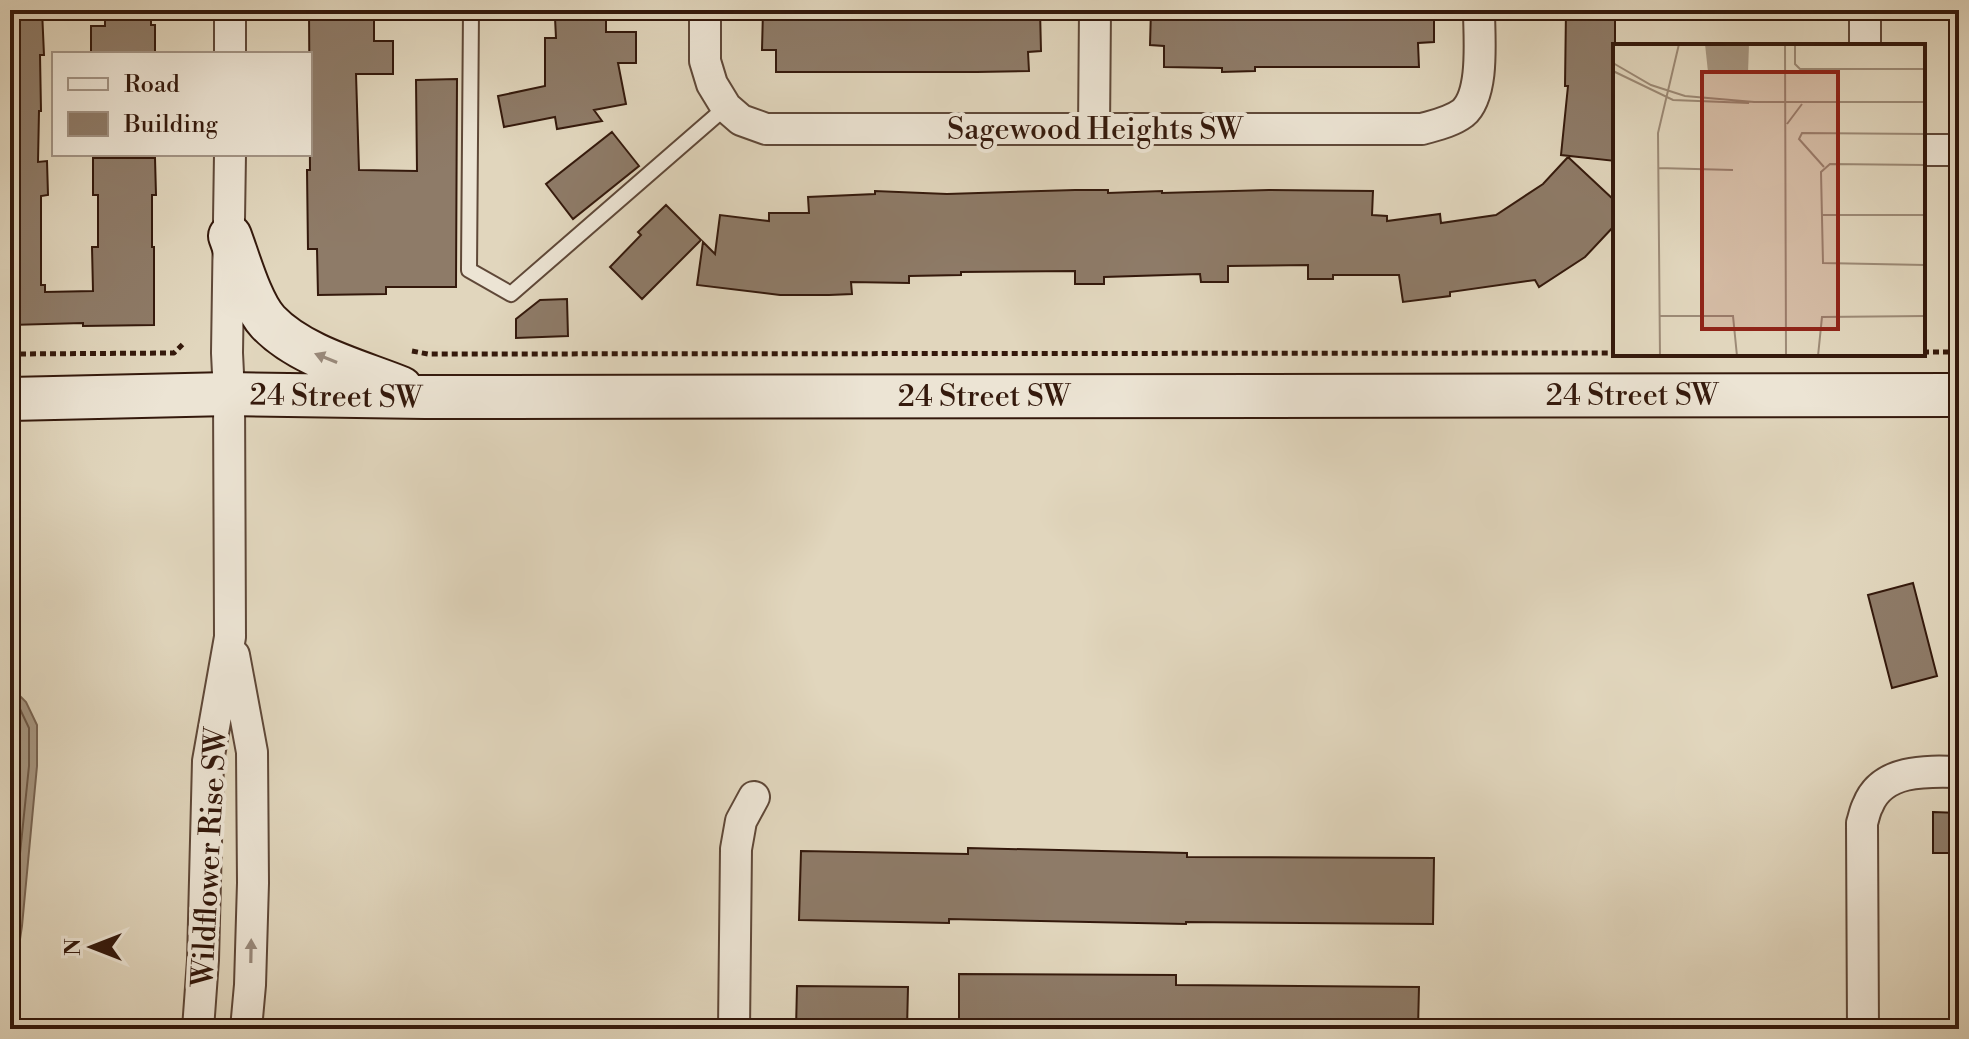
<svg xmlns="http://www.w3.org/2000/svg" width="1969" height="1039" viewBox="0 0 1969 1039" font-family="'Libre Bodoni',serif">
<rect width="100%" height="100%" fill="#e1d6bd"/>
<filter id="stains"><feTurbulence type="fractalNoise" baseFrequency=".0025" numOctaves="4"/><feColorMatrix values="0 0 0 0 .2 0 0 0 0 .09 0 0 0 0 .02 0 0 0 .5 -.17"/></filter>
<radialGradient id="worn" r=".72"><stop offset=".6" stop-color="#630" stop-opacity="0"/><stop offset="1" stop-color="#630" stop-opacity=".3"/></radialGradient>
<path fill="#a69681" stroke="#786452" stroke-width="2" d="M 10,686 L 26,702 L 37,725 L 37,766 L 22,926 L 16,966 L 10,977 Z"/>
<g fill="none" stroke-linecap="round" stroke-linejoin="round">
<path stroke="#6d5846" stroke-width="2" d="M 10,698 L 19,707 L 29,728 L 29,766 L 10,951
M 10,712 L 19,730 L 19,766 L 10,859"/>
</g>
<path fill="#8e7b68" stroke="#34190c" stroke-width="2" d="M 10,10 L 42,10 L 44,55 L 40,55 L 41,111 L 39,111 L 38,162 L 47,161 L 48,195 L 41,196 L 41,285 L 45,285 L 45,292 L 93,291 L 92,247 L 98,247 L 98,195 L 93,195 L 93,158 L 155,158 L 156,195 L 152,195 L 152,247 L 154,247 L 154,325 L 83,326 L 83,323 L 10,325 Z
M 105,10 L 151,10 L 151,25 L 155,25 L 155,54 L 91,54 L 91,26 L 105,26 Z
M 309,10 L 374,10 L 374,41 L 393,41 L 393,74 L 356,74 L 359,170 L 417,171 L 416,80 L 457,79 L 456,287 L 386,287 L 386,294 L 318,295 L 317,249 L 308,249 L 307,170 L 310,170 Z
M 763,10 L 1040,10 L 1041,51 L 1028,52 L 1029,71 L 977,72 L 776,72 L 776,50 L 762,50 Z
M 1151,10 L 1434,10 L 1434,42 L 1418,43 L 1419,67 L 1255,67 L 1255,71 L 1222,72 L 1222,68 L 1164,67 L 1164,46 L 1150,45 Z
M 1566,10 L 1615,10 L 1615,161 L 1561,155 L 1568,86 L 1565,86 Z
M 606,17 L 606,32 L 636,32 L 636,63 L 618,63 L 626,104 L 594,110 L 602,121 L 557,129 L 555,117 L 504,127 L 498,96 L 545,86 L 545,38 L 556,38 L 555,18 Z
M 612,132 L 639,166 L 573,219 L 546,184 Z
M 1568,157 L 1615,201 L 1615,225 L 1585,257 L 1539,287 L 1535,280 L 1450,292 L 1450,296 L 1403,302 L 1399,275 L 1333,275 L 1333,279 L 1308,279 L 1308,265 L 1228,266 L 1228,282 L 1201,282 L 1200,274 L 1104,277 L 1104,284 L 1075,284 L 1075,271 L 961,272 L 961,275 L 909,276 L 909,283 L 851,282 L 852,294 L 829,295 L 780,295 L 697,285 L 703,242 L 715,254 L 720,215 L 769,221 L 769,213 L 809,213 L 808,197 L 875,194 L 875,191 L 947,194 L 1075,190 L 1108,190 L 1108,193 L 1162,191 L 1162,193 L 1269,190 L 1373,191 L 1372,215 L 1387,216 L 1387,221 L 1440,214 L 1441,223 L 1496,215 L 1543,184 Z
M 666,205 L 701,240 L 642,299 L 610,267 L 641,235 L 638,232 Z
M 567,299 L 568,336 L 516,338 L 516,319 L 540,300 Z
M 1913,583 L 1937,676 L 1892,688 L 1868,595 Z
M 1933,812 L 1959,813 L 1959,853 L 1933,853 Z
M 968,848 L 1187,853 L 1187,857 L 1434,858 L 1433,924 L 1186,922 L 1186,924 L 949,919 L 949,923 L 799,920 L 801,851 L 968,854 Z
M 959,974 L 1176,975 L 1176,985 L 1419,987 L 1418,1029 L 959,1029 Z
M 797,986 L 908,987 L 907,1029 L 796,1029 Z"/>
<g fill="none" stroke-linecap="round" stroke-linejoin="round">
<defs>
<path id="lane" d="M 471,10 L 469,270 L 511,294 L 726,107"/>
<path id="street" d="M 230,10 L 230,54
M 705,10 L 705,61 L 712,84 L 726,107 L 741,120 L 766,129 L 1422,129 C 1436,125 1451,122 1463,113 C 1485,94 1479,37 1479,10
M 1865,46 L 1865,10
M 1094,129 L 1095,10
M 1923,150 L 1959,150
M 234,655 L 252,752 L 253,883 L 250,985 L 246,1029
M 198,1029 L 203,960 L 208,761 L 230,637 L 229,394 L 227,353 L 230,154
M 734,1029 L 736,849 L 741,821 L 754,797
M 1863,1029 L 1862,823 C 1864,817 1865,810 1868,805 C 1882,769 1927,771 1959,772"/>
<path id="secondary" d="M 230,236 C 239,260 251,304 268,322 C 300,356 359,371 401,388
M 10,399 L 229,394 L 425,397 L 1959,395"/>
</defs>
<use href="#lane" stroke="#5f4838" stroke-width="18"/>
<use href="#street" stroke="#5f4838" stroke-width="34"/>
<use href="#secondary" stroke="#34190c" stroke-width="46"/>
<path stroke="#34190c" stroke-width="5" stroke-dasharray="6 4" stroke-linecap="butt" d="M 412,351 L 428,354 L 1615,353
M 1923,352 L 1959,352
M 10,354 L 174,353 L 183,344"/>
<use href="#lane" stroke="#ece4d4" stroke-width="14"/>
<use href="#street" stroke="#ece4d4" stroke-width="30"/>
<use href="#secondary" stroke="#ece4d4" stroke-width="42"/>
</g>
<defs><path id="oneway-solid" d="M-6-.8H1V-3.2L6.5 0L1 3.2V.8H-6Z" transform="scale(2)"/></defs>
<g fill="#99897a">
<use href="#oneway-solid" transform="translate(326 358) rotate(-158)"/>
<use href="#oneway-solid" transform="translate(251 951) rotate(-89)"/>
</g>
<g text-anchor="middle" stroke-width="8" stroke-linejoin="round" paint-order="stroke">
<g font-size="30" fill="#34190c" stroke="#ece4d4">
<text x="1095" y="139">Sagewood Heights SW</text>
<text x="1632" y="405">24 Street SW</text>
<text transform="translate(336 396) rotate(1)" y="10">24 Street SW</text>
<text x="984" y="406">24 Street SW</text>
<text transform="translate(209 857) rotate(-87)" y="10">Wildflower Rise SW</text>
</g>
</g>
<g transform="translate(1613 44)">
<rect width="312" height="312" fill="#e1d6bd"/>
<path d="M 92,0 L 136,0 L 135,29 L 95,28 Z" fill="#a69681"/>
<path fill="none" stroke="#9c8a76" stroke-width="2" d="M 172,0 L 173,312M 182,0 L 182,20 L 187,25 L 312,25M 0,19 L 38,41 L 72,52 L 141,58 L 312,58M 0,27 L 60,56 L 136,59M 174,80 L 189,60M 312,121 L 217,120 L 208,128 L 210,219 L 312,221M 211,123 L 186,95 L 189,89 L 312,90M 45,124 L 120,126M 208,171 L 312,171M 47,272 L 120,272 L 124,312M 47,312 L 45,89 L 66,0M 205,312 L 209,273 L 312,272"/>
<path fill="#8f2418" fill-opacity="0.15" stroke="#8f2418" stroke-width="4" d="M 89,28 L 225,28 L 225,285 L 89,285 Z"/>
<rect width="312" height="312" fill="none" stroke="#34190c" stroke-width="4"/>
</g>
<rect width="1969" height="1039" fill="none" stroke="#e1d6bd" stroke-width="40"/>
<rect x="12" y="12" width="1945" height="1015" fill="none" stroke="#34190c" stroke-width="4"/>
<rect x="20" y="20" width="1929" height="999" fill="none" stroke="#34190c" stroke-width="2"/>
<rect x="52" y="52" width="260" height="104" fill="#ece4d4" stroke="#a29384" stroke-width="2"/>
<rect x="68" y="78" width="40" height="12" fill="#ece4d4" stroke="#a29384" stroke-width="2"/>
<text x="124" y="92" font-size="24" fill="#34190c">Road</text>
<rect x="68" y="112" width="40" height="24" fill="#8e7b68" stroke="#a29384" stroke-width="2"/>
<text x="124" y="132" font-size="24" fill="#34190c">Building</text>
<g transform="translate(92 947) rotate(270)" stroke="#ece4d4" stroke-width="6" paint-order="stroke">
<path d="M0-6L14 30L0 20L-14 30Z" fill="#34190c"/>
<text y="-12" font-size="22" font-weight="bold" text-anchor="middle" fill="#34190c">N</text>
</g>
<rect width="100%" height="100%" filter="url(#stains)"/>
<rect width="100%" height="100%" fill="url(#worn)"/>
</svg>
